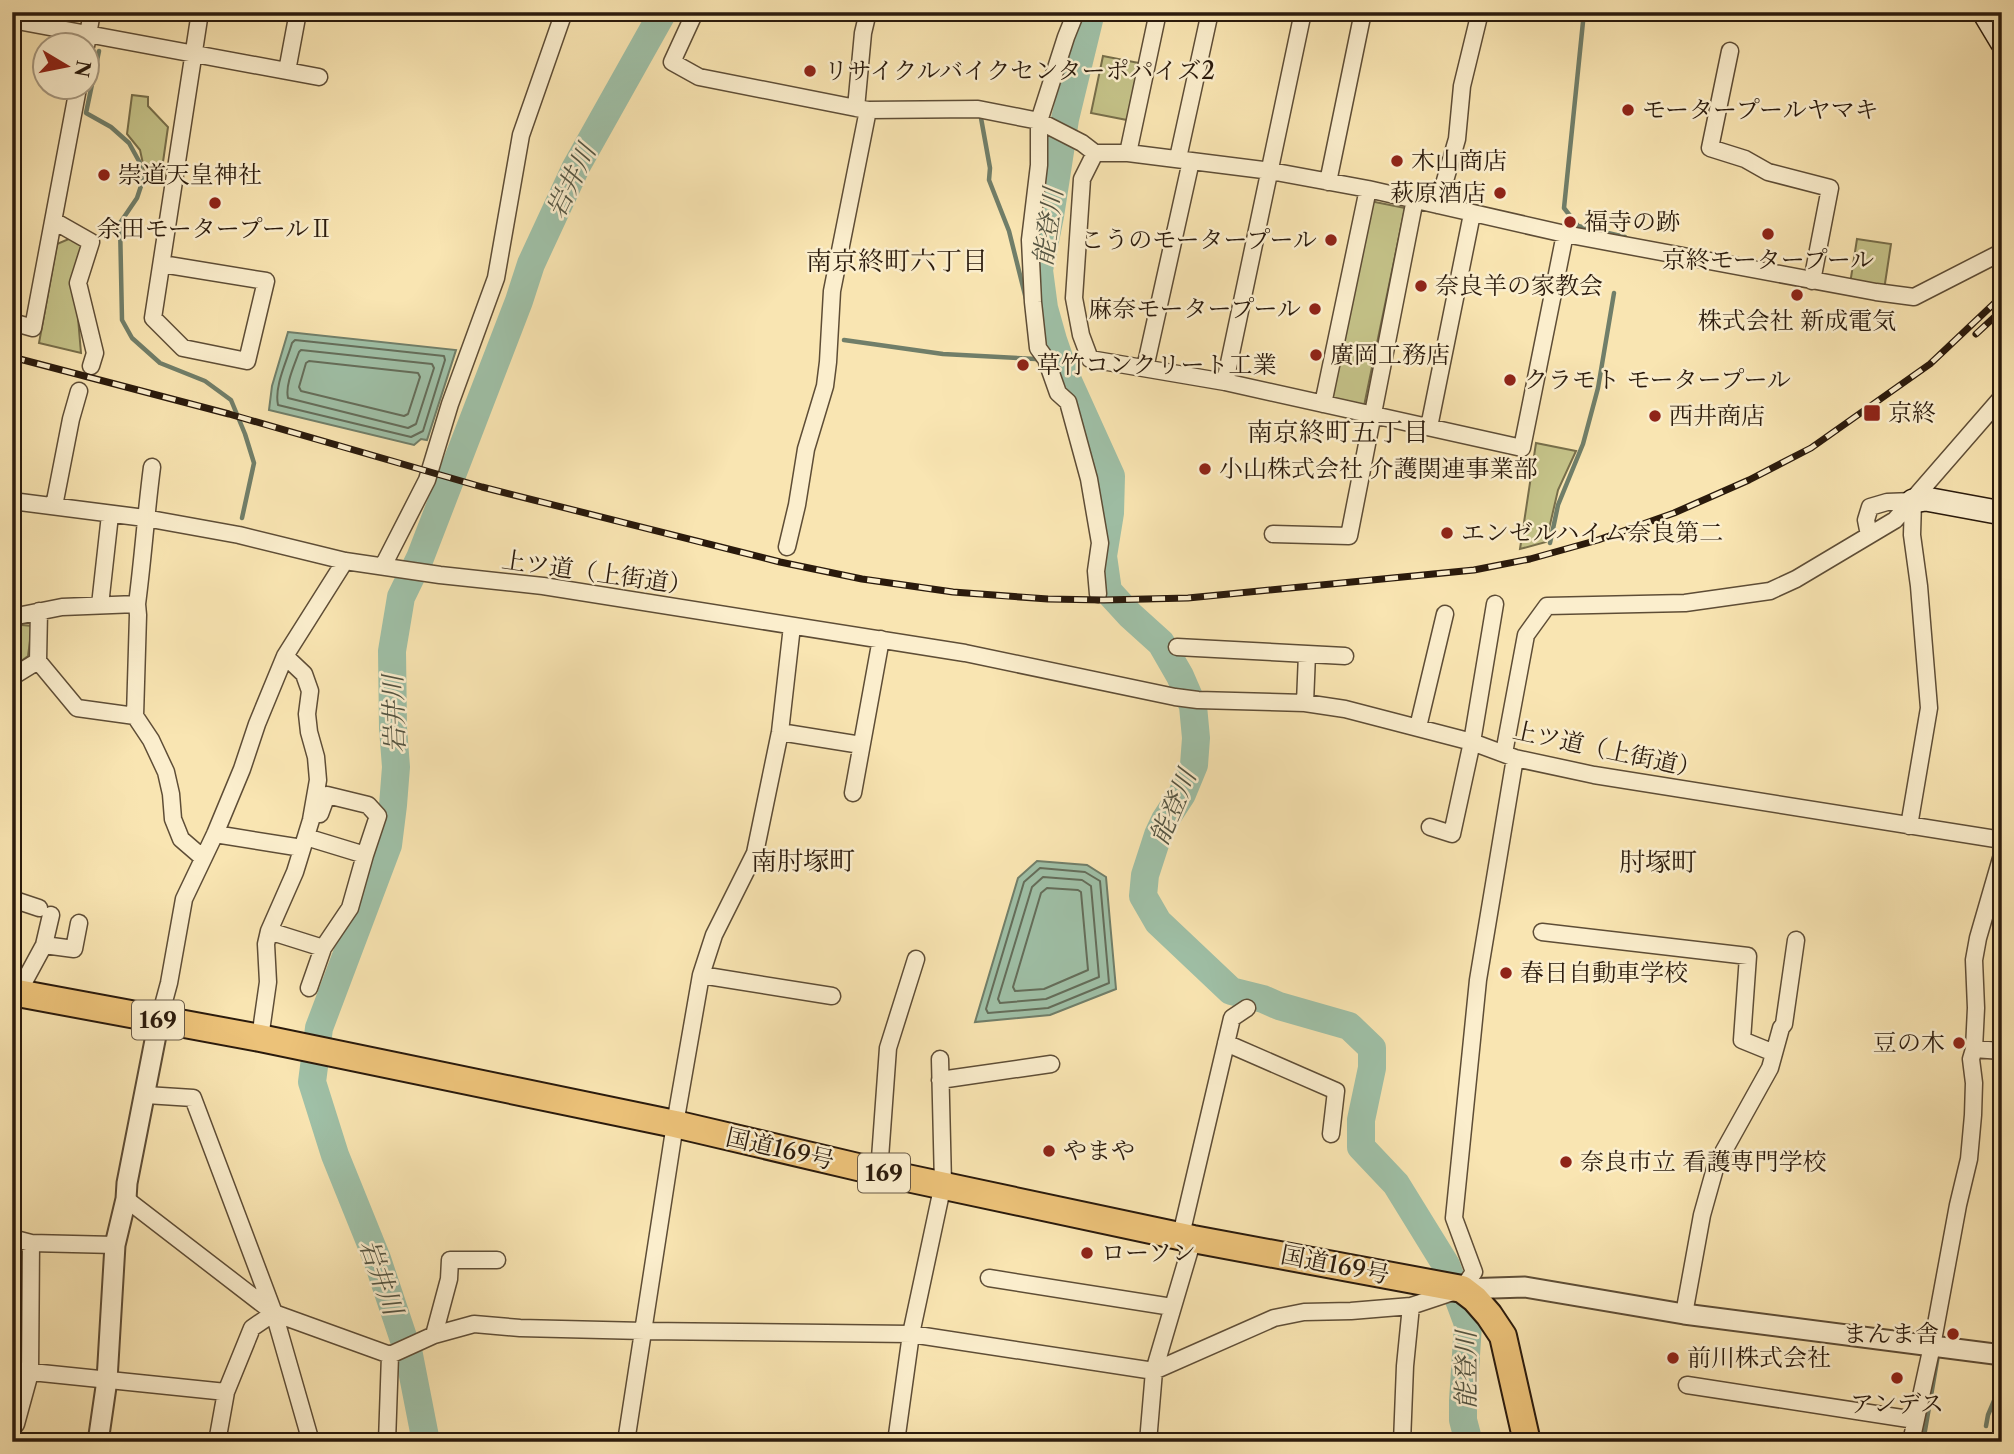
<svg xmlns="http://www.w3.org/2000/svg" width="2014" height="1454" viewBox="0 0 2014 1454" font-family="'Libre Caslon Text','Noto Serif JP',serif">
<rect width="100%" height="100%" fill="#f9e5b2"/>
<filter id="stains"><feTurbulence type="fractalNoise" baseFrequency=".00286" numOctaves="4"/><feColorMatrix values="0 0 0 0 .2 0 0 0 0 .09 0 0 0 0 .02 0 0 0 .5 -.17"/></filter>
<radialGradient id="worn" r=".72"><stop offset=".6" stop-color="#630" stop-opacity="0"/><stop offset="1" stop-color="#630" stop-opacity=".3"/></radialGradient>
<path fill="#c4c288" stroke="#776e4a" stroke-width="2" d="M 1103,56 L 1139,63 L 1127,120 L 1091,113 Z
M 132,95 L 148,97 L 148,106 L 168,127 L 161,176 L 145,173 L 140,150 L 127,134 Z
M 1370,201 L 1405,208 L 1364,406 L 1329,398 Z
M 71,238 L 84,244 L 77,306 L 81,353 L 39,343 L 57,244 Z
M 1857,239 L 1891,244 L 1884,290 L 1850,284 Z
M 1536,443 L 1576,451 L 1558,490 L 1546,542 L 1520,549 Z
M 12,624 L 32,626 L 28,656 L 12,668 Z"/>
<path fill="#9fc0a7" stroke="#707e69" stroke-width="2" d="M 288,332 L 456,350 L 427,440 L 421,439 L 414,445 L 269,410 L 272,386 Z
M 1037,861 L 1087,865 L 1106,877 L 1116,989 L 1050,1015 L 975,1022 L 1018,878 Z"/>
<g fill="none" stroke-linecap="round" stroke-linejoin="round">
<path stroke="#646d5a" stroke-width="2" d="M 295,340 L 444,356 L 445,360 L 423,431 L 411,437 L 278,405 C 274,386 287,361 292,343 Z
M 301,350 L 432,364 L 434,368 L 416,424 L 408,428 L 288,398 C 285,385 294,366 299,352 Z
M 309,361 L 418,373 L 420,377 L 408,414 L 404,416 L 301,391 L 299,387 L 306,363 Z
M 1040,868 L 1085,872 L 1100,881 L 1109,983 L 1048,1008 L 988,1013 L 986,1009 L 1024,882 Z
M 1043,877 L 1082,880 L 1091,886 L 1099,977 L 1046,999 L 1000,1003 L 998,999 L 1032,887 Z
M 1047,888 L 1078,890 L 1081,892 L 1088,970 L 1044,989 L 1015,991 L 1013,987 L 1041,893 Z"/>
<path stroke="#707e69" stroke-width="4.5" d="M 1584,12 L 1564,208 L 1578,226 L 1625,237
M 99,51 L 86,113 L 111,127 L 129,143 L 140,163 L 142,183 L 137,198 L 120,223 L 122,320 L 132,338 L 160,363 L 205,381 L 231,400 L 245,434 L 254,463 L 242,518
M 981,118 L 990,168 L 989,180 L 1009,231 L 1026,299
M 844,340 L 943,354 L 1036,359 L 1040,362
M 1550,543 L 1558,505 L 1583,444 L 1598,388 L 1614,293
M 1986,1426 L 1988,1415 L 2002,1382
M 1923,1442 L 1938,1355 L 1940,1355"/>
<path stroke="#9fc0a7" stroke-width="28" d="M 1091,12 L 1065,119 L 1050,216 L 1039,270 L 1044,308 L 1053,340 L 1064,372 L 1111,476 L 1110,513 L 1103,556 L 1108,591 L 1130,615 L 1161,643 L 1180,676 L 1193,706 L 1196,738 L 1194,765 L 1182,794 L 1165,820 L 1158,835 L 1145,875 L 1143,896 L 1158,922 L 1231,991 L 1263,999 L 1279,1006 L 1349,1026 L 1372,1048 L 1372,1068 L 1361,1120 L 1361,1147 L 1396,1184 L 1446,1265 L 1468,1324 L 1463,1401 L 1463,1420 L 1468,1439 L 1470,1442
M 426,1442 L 409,1355 L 377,1259 L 335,1155 L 312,1082 L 319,1028 L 388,845 L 393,805 L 396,767 L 393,728 L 392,651 L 401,597 L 420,558 L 519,301 L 531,264 L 576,167 L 663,12"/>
<defs>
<path id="minor" d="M 695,12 L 672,62 L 699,77 L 856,108 L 868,110 L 978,109 L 1039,121 L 1082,143 L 1095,153 L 1128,153 L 1271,171 L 1368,189 L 1565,234 L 1876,292 L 1914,297 L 2002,252
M 1076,12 L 1066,37 L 1039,121 L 1039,165 L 1030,240 L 1033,302 L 1038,348 L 1046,359 L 1058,393 L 1068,402 L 1089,479 L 1100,543 L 1096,571 L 1098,594
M 12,20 L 319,77
M 86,46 L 92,12
M 1730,51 L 1710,148 L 1745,159 L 1768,172 L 1830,188 L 1812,281
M 287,71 L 298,12
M 856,108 L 863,33 L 868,12
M 1095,153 L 1082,179 L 1074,298 L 1081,335 L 1090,359 L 1225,382 L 1522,448 L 1565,234
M 1128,153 L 1158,12
M 1178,158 L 1210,12
M 1328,182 L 1363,12
M 1438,205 L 1457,139 L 1462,86 L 1480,12
M 54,221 L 91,242 L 78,283 L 95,353 L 91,366
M 162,264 L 266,281 L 247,361 L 183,348 L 153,318 L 200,12
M 12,322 L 33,328 L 78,88
M 1145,368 L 1191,161
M 1225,382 L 1303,12
M 1323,404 L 1368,189
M 1429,427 L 1472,214
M 152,467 C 146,513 143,558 137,604 L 138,615 L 135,716 L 151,740 L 166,772 L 171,794 L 173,819 L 181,839 L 203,858
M 12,501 L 145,518 L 239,535 L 345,561 L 440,575 L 543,586 L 965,653 L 1175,697 L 1198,700 L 1305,703 L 1345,709 L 1472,742 L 1515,758 L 1594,775 L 2002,840
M 54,506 L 71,419 L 79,391
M 1273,534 L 1349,536 L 1415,199
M 1869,535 L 1866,520 L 1870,507 L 1887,502 L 1913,501 L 1912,535 L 1919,586 L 1929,708 L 1909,826
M 787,547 L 797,505 L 806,449 L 825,386 L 828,362 L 832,291 L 868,110
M 383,566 L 427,480 L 450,404 L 496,278 L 521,135 L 564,12
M 100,605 L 110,515
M 39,611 L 38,661 L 77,708 L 135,716
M 12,617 L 62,607 L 137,604
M 1177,647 L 1345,656
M 12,677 L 38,661
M 1305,703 L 1307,654
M 1418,727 L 1445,614
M 780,732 L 861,745
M 1504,753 L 1526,635 L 1547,606 L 1685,603 L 1770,591 L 1796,579 L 1895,520 L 2002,397
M 853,793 L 881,639
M 1430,827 L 1452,834 L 1472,742 L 1495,604
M 215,834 L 302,848
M 306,837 L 365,855 L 378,816 L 368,805 L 327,795 L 320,814
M 12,899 L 39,908
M 269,931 L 323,948 L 350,908 L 365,855
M 1542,932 L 1748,956 L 1742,1040 L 1774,1053
M 44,945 L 74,949 L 79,923
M 701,975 L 832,996
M 309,988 L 323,948
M 18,993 L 44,945 L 51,915
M 159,1020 L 169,983 L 184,899 L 215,834 L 242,769 L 257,724 L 285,656 L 345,561
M 260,1038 L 268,982 L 266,944 L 269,931 L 295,872 L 311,820 L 318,780 L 316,757 L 309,732 L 307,714 L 310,691 L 304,674 L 285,656
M 1226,1043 L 1336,1091 L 1331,1134
M 1974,1049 L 2002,1051
M 940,1080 L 1051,1064
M 146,1095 L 193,1098 L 274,1313 L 311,1442
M 879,1172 L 888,1048 L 916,959
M 126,1199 L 274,1313 L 390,1355
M 1181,1235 L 1232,1018 L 1247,1008
M 12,1238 L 31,1243 L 115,1245
M 989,1278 L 1172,1307
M 1684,1314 L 1702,1215 L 1716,1165 L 1770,1068 L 1781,1028 L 1784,1024 L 1796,940
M 434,1335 L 449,1279 L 450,1260 L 497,1260
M 390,1355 L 434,1335 L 474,1324 L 520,1328 L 644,1331 L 911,1334 L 1154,1371 L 1274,1318 L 1304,1312 L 1351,1311 L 1411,1306 L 1462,1289 L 1474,1272 L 1454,1218 L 1478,980 L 1515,758
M 12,1370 L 226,1392
M 1687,1385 L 1915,1420
M 12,1429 L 16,1424 L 30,1373 L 31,1243
M 217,1442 L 226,1392 L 252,1328 L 274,1313
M 387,1442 L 390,1355
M 626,1442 L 675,1124 L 701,975 L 714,935 L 755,853 L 780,732 L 792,626
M 896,1442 L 911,1334 L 943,1184 L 940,1059
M 1148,1442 L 1154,1371 L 1193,1239
M 1402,1442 L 1405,1366 L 1411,1306
M 1911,1442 L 1932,1346 L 1958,1205 L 1969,1159 L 1973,1115 L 1974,1083 L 1971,1059 L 1974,1049 L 1976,1008 L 1974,960 L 1978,938 L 2002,855"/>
<path id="tertiary" d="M 1462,1289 L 1525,1287 L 1684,1314 L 2002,1355
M 98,1442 L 107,1380 L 115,1245 L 126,1199 L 127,1183 L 159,1020"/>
<path id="secondary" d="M 1984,12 L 2002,42
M 1913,501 L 1926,499 L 2002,513"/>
<path id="trunk" d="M 12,992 L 260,1038 L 675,1124 L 879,1172 L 1193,1239 L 1462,1289 L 1475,1299 L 1489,1315 L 1503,1336 L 1527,1442"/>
</defs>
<use href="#minor" stroke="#5e4d36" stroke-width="19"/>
<use href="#tertiary" stroke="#5e4d36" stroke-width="23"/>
<use href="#secondary" stroke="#2a1a0c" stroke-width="26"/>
<use href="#trunk" stroke="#2a1a0c" stroke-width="30"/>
<use href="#minor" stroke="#fbeecd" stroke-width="16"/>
<use href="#tertiary" stroke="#fbeecd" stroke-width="19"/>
<use href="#secondary" stroke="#fbeecd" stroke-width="23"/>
<use href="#trunk" stroke="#ecc279" stroke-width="26"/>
<defs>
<path id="rail" d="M 1976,334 L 2002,310
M 12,357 L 229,414 L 482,487 L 780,562 L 862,579 L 953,592 L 1048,599 L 1104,600 L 1188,598 L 1474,570 L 1530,559 L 1598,540 L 1674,513 L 1749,480 L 1811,448 L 1930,364 L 2002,296"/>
</defs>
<use href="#rail" stroke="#2a1a0c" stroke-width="7"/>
<use href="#rail" stroke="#fbeecd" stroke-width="4.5" stroke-dasharray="13" stroke-linecap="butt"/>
</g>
<g fill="#8f2418" stroke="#fbeecd" stroke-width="2.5">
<circle cx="810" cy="71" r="7"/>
<circle cx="1628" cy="110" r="7"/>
<circle cx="1397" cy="161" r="7"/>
<circle cx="104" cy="175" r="7"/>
<circle cx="1500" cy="193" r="7"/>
<circle cx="215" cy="203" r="7"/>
<circle cx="1570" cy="222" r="7"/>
<circle cx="1768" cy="234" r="7"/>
<circle cx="1331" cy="240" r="7"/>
<circle cx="1421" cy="286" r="7"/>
<circle cx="1797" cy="295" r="7"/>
<circle cx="1315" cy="309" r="7"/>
<circle cx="1316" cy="355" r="7"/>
<circle cx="1023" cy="365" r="7"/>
<circle cx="1510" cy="380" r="7"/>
<rect x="1863" y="404" width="18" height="18" rx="3.5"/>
<circle cx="1655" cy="416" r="7"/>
<circle cx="1205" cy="469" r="7"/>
<circle cx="1447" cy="533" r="7"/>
<circle cx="1506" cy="973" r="7"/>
<circle cx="1959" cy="1043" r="7"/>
<circle cx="1049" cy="1151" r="7"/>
<circle cx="1566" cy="1162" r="7"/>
<circle cx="1087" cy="1253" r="7"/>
<circle cx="1953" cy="1334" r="7"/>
<circle cx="1673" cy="1358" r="7"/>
<circle cx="1897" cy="1378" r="7"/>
</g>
<g text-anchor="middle" stroke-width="5" stroke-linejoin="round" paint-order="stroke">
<g fill="#fbeecd" stroke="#695a46" stroke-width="2">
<rect x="132" y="1000.5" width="52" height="39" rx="5"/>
<rect x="858" y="1153.5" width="52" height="39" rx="5"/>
</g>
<g font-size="23" font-weight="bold" fill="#2a1a0c">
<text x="158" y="1028">169</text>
<text x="884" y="1181">169</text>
</g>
<g font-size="24" fill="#2a1a0c" stroke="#fbeecd" text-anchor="start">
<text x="824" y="79">リサイクルバイクセンターポパイズ2</text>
<text x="1642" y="118">モータープールヤマキ</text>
<text x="1411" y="169">木山商店</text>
<text x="118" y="183">崇道天皇神社</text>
<text x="1486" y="201" text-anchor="end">萩原酒店</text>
<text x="1584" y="230">福寺の跡</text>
<text x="215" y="237" text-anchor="middle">余田モータープールⅡ</text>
<text x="1317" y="248" text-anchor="end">こうのモータープール</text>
<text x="1768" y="268" text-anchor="middle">京終モータープール</text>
<text x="1435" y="294">奈良羊の家教会</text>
<text x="1301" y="317" text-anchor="end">麻奈モータープール</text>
<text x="1797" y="329" text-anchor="middle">株式会社 新成電気</text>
<text x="1330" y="363">廣岡工務店</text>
<text x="1037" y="373">草竹コンクリート工業</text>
<text x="1524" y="388">クラモト モータープール</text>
<text x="1888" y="421">京終</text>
<text x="1669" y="424">西井商店</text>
<text x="1219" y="477">小山株式会社 介護関連事業部</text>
<text x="1461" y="541">エンゼルハイム奈良第二</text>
<text x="1520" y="981">春日自動車学校</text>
<text x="1945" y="1051" text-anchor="end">豆の木</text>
<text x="1063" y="1159">やまや</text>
<text x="1580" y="1170">奈良市立 看護専門学校</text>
<text x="1101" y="1261">ローソン</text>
<text x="1939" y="1342" text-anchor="end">まんま舎</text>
<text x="1687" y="1366">前川株式会社</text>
<text x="1897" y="1412" text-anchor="middle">アンデス</text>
</g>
<g font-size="24" fill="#2a1a0c" stroke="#fbeecd">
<text transform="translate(597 573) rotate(8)" y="8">上ツ道（上街道）</text>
<text transform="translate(1607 750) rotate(12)" y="8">上ツ道（上街道）</text>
<text transform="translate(780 1149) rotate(13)" y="8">国道169号</text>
<text transform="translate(1335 1265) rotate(11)" y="8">国道169号</text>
</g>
<g font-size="26" font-style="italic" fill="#535442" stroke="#fbeecd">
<text transform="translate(571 181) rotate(-64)" y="9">岩井川</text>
<text transform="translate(1048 227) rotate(-82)" y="9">能登川</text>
<text transform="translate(394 714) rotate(-92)" y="9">岩井川</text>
<text transform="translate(1173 807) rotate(-67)" y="9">能登川</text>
<text transform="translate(381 1277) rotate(70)" y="9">岩井川</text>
<text transform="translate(1466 1370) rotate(-90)" y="9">能登川</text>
</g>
<g font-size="26" fill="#2a1a0c" stroke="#fbeecd">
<text x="897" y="270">南京終町六丁目</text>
<text x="1338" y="441">南京終町五丁目</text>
<text x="803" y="870">南肘塚町</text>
<text x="1658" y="871">肘塚町</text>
</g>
</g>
<rect width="2014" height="1454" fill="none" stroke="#f9e5b2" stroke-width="42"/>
<rect x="14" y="14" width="1986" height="1426" fill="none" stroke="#2a1a0c" stroke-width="3.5"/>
<rect x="21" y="21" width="1972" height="1412" fill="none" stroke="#2a1a0c" stroke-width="2"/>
<g transform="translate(66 66) rotate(100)"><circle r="33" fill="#fbeecd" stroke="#a79980" stroke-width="2"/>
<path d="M0-5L12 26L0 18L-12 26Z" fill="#8f2418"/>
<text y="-10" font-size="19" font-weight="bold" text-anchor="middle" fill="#2a1a0c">N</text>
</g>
<rect width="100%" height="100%" filter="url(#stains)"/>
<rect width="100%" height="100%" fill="url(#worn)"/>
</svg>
